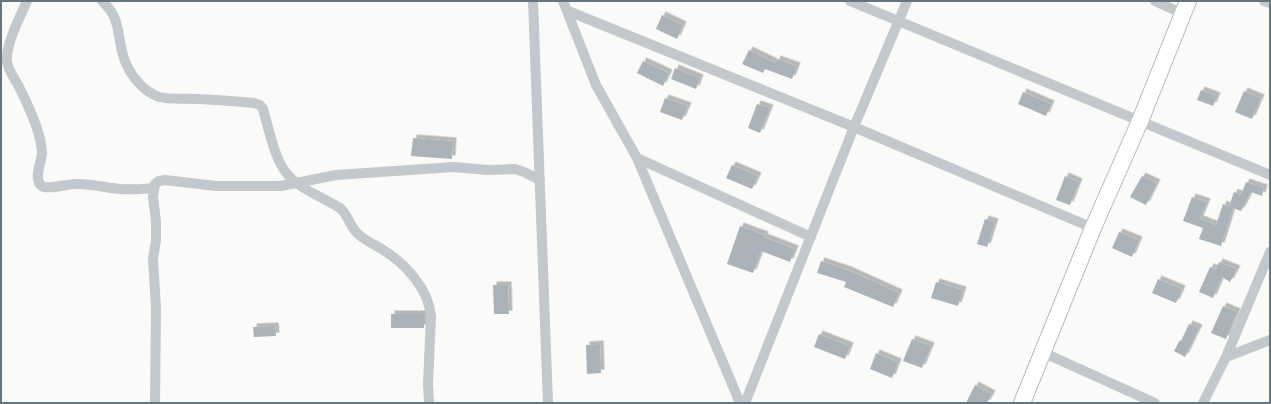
<svg xmlns="http://www.w3.org/2000/svg" width="1271" height="404" viewBox="0 0 1271 404" font-family="Commissioner,sans-serif">
<defs>
<filter id="shadow"><feDropShadow dx="3.5" dy="-3.5" stdDeviation="0" flood-color="#0004"/></filter>
</defs>
<rect width="100%" height="100%" fill="#fafaf8"/>
<path fill="#aab3b9" filter="url(#shadow)" d="M 662,15 L 683,25 L 677,39 L 656,29 Z
M 749,50 L 776,63 L 777,59 L 797,66 L 792,79 L 765,69 L 763,73 L 742,64 Z
M 643,61 L 669,73 L 663,86 L 637,73 Z
M 675,68 L 700,78 L 696,89 L 671,79 Z
M 1201,90 L 1217,96 L 1213,106 L 1197,100 Z
M 1244,91 L 1261,98 L 1252,119 L 1235,112 Z
M 1023,92 L 1051,104 L 1046,116 L 1018,104 Z
M 665,98 L 688,106 L 682,120 L 660,112 Z
M 757,104 L 770,108 L 760,133 L 748,128 Z
M 413,138 L 453,141 L 452,159 L 411,156 Z
M 732,165 L 758,176 L 752,189 L 726,178 Z
M 1065,176 L 1079,182 L 1070,205 L 1056,200 Z
M 1142,176 L 1157,183 L 1146,205 L 1130,197 Z
M 1246,182 L 1264,188 L 1262,196 L 1251,192 L 1241,211 L 1233,208 L 1221,246 L 1199,239 L 1203,228 L 1183,221 L 1192,197 L 1207,202 L 1200,219 L 1216,225 L 1223,204 L 1233,208 L 1229,206 L 1234,192 L 1241,195 Z
M 985,219 L 995,222 L 987,247 L 977,244 Z
M 740,226 L 765,235 L 764,237 L 795,249 L 790,262 L 761,251 L 753,273 L 727,264 Z
M 1119,232 L 1139,240 L 1132,257 L 1112,248 Z
M 821,261 L 848,270 L 899,293 L 893,307 L 844,287 L 846,282 L 817,273 Z
M 1219,262 L 1237,269 L 1230,282 L 1222,277 L 1213,298 L 1199,292 L 1210,267 L 1216,269 Z
M 1158,279 L 1182,289 L 1176,303 L 1152,293 Z
M 936,282 L 963,290 L 958,306 L 931,298 Z
M 493,285 L 508,285 L 509,314 L 494,314 Z
M 1223,306 L 1237,312 L 1226,339 L 1211,333 Z
M 391,314 L 424,314 L 424,328 L 391,328 Z
M 1189,324 L 1199,328 L 1185,357 L 1174,351 L 1180,340 L 1181,341 Z
M 275,326 L 276,336 L 254,337 L 253,327 Z
M 819,334 L 850,346 L 845,359 L 814,347 Z
M 912,339 L 931,346 L 922,368 L 903,361 Z
M 600,344 L 601,373 L 587,374 L 586,345 Z
M 876,353 L 898,362 L 892,378 L 870,369 Z
M 975,385 L 992,394 L 987,403 L 966,403 Z"/>
<g fill="none" stroke-linecap="round" stroke-linejoin="round">
<defs>
<path id="primary" d="M 1022,403 L 1093,228 L 1140,121 L 1188,1"/>
</defs>
<use href="#primary" stroke="#b5babe" stroke-width="18"/>
<path stroke="#c3c8cc" stroke-width="10" d="M 27,1 C 20,17 6,43 7,61 C 8,71 16,80 20,89 C 28,105 36,122 40,139 C 41,144 42,150 42,154 C 41,163 33,180 42,186 C 48,190 67,184 75,184 C 91,183 105,188 120,189 C 131,190 142,189 154,188
M 102,1 C 119,16 117,30 122,51 C 126,70 140,90 159,97 C 172,100 187,98 199,99 C 218,100 236,101 254,103 L 260,105 L 263,109 C 269,129 274,159 288,175 C 300,189 324,198 340,208 C 348,215 350,226 357,233 C 364,240 372,243 380,248 C 404,262 428,287 431,316 L 428,384 L 429,403
M 533,1 L 548,403
M 563,1 L 596,85 L 637,158 L 740,403
M 850,1 L 1270,175
M 1155,1 L 1183,14
M 1264,1 L 1270,3
M 568,11 L 854,127 L 1093,228
M 637,158 L 811,237
M 1042,352 L 1155,403
M 1226,357 L 1270,340
M 155,403 L 156,308 L 153,259 L 156,240 L 156,222 L 153,197 L 155,184 L 159,181 L 165,180 L 216,186 L 281,186 L 336,175 L 454,167 L 488,170 L 515,169 L 524,172 L 540,180
M 745,403 L 854,127 L 907,1
M 1203,403 L 1226,357 L 1270,252"/>
<use href="#primary" stroke="#fff" stroke-width="16"/>
</g>
<rect width="1271" height="404" fill="none" stroke="#657683" stroke-width="4"/>
</svg>
